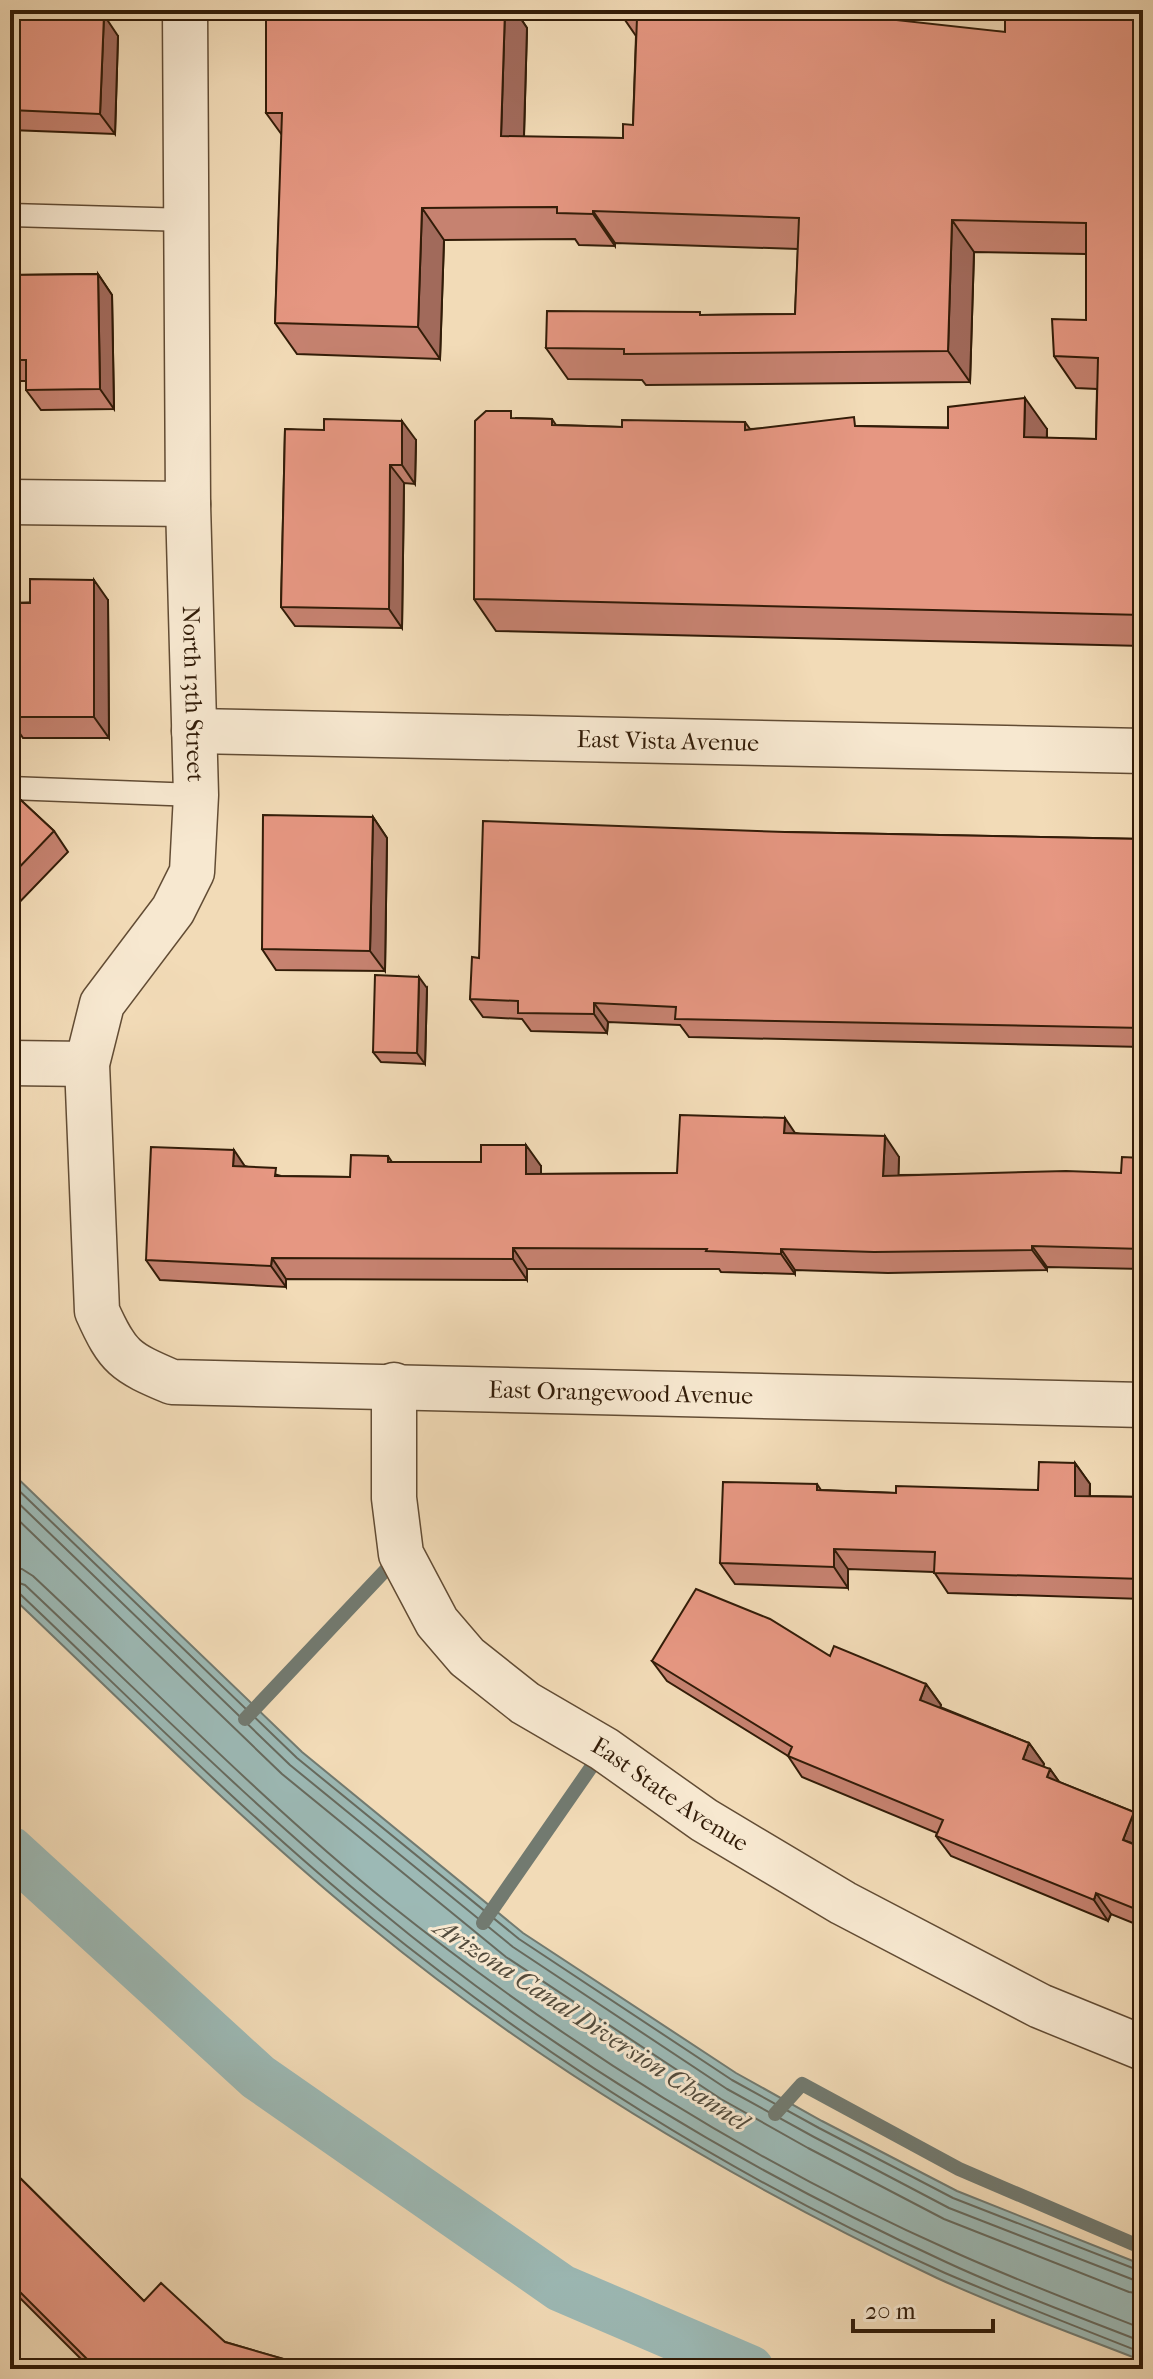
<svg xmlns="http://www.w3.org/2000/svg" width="1153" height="2379" viewBox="0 0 1153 2379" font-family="'IM FELL French Canon',serif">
<rect width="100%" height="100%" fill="#f2dbb7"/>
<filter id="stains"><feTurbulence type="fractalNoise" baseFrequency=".0025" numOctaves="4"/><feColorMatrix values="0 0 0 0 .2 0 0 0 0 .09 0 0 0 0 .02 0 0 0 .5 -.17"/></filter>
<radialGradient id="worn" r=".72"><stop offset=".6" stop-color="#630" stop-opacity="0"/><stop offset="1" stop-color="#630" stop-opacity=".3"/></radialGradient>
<path fill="#9cb9b5" stroke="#727a70" stroke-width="2" d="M 10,1471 L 302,1752 L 523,1933 L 736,2073 L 822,2121 L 957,2191 L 1143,2265 L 1143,2361 C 1074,2334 1004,2309 937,2278 C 734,2182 541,2067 367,1924 C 242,1822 127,1706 10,1595 Z"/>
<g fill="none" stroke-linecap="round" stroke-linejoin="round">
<path stroke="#676a5e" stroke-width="2" d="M 10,1482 L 297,1758 L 519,1939 L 732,2080 L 819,2128 L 953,2198 L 1143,2272
M 10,1495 L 290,1765 L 513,1947 L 727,2089 L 814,2137 L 949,2208 L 1134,2280 L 1143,2282
M 10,1512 L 282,1774 L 506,1957 L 721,2099 L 808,2148 L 944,2219 L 1129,2292 L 1143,2294
M 10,1568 L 22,1569 L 33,1576 C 150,1685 263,1802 388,1903 C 561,2041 751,2162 954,2252 C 1016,2280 1080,2304 1143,2329
M 10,1580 L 25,1585 C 141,1694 255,1808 378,1909 C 550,2052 744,2169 946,2262 C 1010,2292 1077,2316 1143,2342
M 10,1590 L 19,1593 C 135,1703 249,1818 373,1919 C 547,2060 741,2182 945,2273 C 1010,2301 1077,2327 1143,2353"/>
<path stroke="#727a70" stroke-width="14" d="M 245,1719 L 398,1557
M 483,1923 L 601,1753
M 775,2114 L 802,2084 L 959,2169 L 1143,2248"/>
<path stroke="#9cb9b5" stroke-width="48" d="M 10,1850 L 258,2077 L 561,2288 L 750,2369"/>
<defs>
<path id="service" d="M 10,215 L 188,220
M 10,788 L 196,795"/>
<g id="minor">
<path id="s1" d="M 185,10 L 188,504 L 196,795 L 192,872 L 173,910 L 102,1004 L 87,1064 L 97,1311 C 118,1358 125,1362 172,1382 L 1143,1405"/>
<path d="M 10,502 L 188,504"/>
<path id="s2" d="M 194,731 L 1143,751"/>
<path d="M 10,1063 L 87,1064"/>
<path id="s3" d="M 394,1385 L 394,1498 L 401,1554 L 437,1622 L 467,1657 L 525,1703 L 604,1749 L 704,1820 L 843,1903 L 1040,2006 L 1143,2048"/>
</g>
</defs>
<use href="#service" stroke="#624c34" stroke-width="25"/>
<use href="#minor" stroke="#624c34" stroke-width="47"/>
<use href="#service" stroke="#f7e8d0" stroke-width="22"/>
<use href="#minor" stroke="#f7e8d0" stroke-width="44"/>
</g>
<path fill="#c68270" stroke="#321c08" stroke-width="2" d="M 505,10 L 515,10 L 527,28 L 524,137 L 623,138 L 633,125 L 636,36 L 623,17 L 1005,32 L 1143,10 L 1143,646 L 496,631 L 474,599 L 516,418 L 552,419 L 556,425 L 622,427 L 745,422 L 750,429 L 860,426 L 1047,429 L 1047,438 L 1096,439 L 1097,389 L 1076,388 L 1054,356 L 1086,320 L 1086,254 L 974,252 L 970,382 L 646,385 L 642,380 L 568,379 L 546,348 L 702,315 L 795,314 L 798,249 L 615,243 L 615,246 L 579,245 L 575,239 L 444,240 L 440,359 L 297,354 L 275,323 L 282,135 L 266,113 Z
M 10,12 L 118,36 L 115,134 L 10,130 Z
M 98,274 L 112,295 L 114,409 L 41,410 L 26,390 L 26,381 L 10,381 L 10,275 Z
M 285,429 L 416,440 L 415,484 L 404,483 L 402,628 L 295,626 L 281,607 Z
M 108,600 L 109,738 L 23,738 L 10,719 L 10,603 Z
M 10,790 L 54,831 L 68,852 L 10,912 Z
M 373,817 L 387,838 L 385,971 L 276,970 L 262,949 Z
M 785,832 L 1143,839 L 1143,1047 L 689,1037 L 680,1025 L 608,1022 L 607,1033 L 531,1031 L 522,1019 L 483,1017 L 470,999 L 479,958 Z
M 427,988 L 425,1064 L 381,1062 L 373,1052 Z
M 796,1133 L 899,1157 L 898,1175 L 1121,1173 L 1143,1158 L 1143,1269 L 1047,1267 L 1047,1270 L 888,1273 L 795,1270 L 795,1274 L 721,1272 L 719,1269 L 527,1269 L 527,1280 L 286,1279 L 286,1287 L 160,1280 L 146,1260 L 245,1166 L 281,1176 L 350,1177 L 388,1156 L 392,1162 L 541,1166 L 541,1174 L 677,1173 Z
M 1075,1463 L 1090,1484 L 1090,1496 L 1143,1497 L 1143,1599 L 948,1593 L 934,1572 L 848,1569 L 848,1588 L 735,1584 L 720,1563 L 817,1484 L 821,1490 L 896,1493 L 1038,1490 Z
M 830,1656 L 926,1684 L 941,1705 L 940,1707 L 1029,1743 L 1044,1764 L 1043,1767 L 1050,1769 L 1059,1782 L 1134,1812 L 1143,1825 L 1143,1927 L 1111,1914 L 1108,1921 L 951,1856 L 936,1836 L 937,1833 L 802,1777 L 788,1756 L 667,1681 L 652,1661 Z
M 10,2168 L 144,2301 L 225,2342 L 287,2360 L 293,2369 L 81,2369 L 86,2364 L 16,2294 L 10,2299 Z"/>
<path fill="#a16a5b" stroke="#321c08" stroke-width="2" d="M 505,10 L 515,10 L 527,28 L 523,168 L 501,136 Z
M 104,15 L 118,36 L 115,134 L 100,114 Z
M 1140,31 L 1143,35 L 1143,137 L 1138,130 Z
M 422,208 L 444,240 L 440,359 L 418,327 Z
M 593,211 L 615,243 L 615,246 L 593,214 Z
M 952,220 L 974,252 L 970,382 L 948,351 Z
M 98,274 L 112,295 L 114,409 L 100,389 Z
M 1025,398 L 1047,429 L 1046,469 L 1024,437 Z
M 402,421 L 416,440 L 415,484 L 402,465 Z
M 390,465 L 404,483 L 402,628 L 389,609 Z
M 94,580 L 108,600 L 109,738 L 94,717 Z
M 373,817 L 387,838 L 385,971 L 370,951 Z
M 419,977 L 427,988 L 425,1064 L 417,1053 Z
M 594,1003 L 608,1022 L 607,1033 L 594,1014 Z
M 785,1118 L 799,1139 L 784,1133 Z
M 885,1136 L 899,1157 L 898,1196 L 883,1176 Z
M 526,1145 L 541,1166 L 541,1194 L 526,1174 Z
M 234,1150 L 248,1171 L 233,1166 Z
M 1032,1246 L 1047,1267 L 1047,1270 L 1032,1250 Z
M 513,1248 L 527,1269 L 527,1280 L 513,1259 Z
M 781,1249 L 795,1270 L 795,1274 L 781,1254 Z
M 272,1258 L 286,1279 L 286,1287 L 271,1266 Z
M 1075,1463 L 1090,1484 L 1089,1516 L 1075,1496 Z
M 834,1549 L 848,1569 L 848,1588 L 834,1567 Z
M 926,1684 L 941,1705 L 935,1720 L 920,1700 Z
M 1029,1743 L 1044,1764 L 1038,1780 L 1023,1759 Z
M 1050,1769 L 1065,1790 L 1047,1777 Z
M 1134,1812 L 1143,1825 L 1143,1847 L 1123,1840 Z
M 1096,1893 L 1111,1914 L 1108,1921 L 1094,1900 Z
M 287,2360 L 293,2369 L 284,2369 Z"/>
<path fill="#e69782" stroke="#321c08" stroke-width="2" d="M 266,10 L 505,10 L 501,136 L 623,138 L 623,124 L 633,125 L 637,18 L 623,17 L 624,10 L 805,10 L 1005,32 L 1005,10 L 1143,10 L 1143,31 L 1140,31 L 1138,130 L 1143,130 L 1143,615 L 474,599 L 475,421 L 486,411 L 511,411 L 511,418 L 552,419 L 552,425 L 622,427 L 622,420 L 745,422 L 745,430 L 854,417 L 855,426 L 948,428 L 948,407 L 1025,398 L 1024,437 L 1096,439 L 1098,358 L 1054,356 L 1052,319 L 1086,320 L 1086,223 L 952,220 L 948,351 L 624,354 L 624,349 L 546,348 L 547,311 L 700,312 L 700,315 L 795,314 L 799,218 L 593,211 L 593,214 L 557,213 L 557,207 L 422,208 L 418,327 L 275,323 L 282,113 L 266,113 Z
M 10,12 L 104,15 L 100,114 L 10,110 Z
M 98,274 L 100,389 L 26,390 L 26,360 L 10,360 L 10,275 Z
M 324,419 L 402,421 L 402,465 L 390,465 L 389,609 L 281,607 L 285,429 L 324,430 Z
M 30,579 L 94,580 L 94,717 L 10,717 L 10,603 L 30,603 Z
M 10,790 L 54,831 L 10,877 Z
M 263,815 L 373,817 L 370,951 L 262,949 Z
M 483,821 L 785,832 L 1143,839 L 1143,1028 L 675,1019 L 676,1007 L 594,1003 L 594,1014 L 518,1013 L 518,1001 L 470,999 L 472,957 L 479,958 Z
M 375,975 L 419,977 L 417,1053 L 373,1052 Z
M 680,1115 L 785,1118 L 784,1133 L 885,1136 L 883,1176 L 1066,1171 L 1121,1173 L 1122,1157 L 1143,1158 L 1143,1249 L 1032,1246 L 1032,1250 L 874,1252 L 781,1249 L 781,1254 L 706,1251 L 707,1249 L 513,1248 L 513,1259 L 272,1258 L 271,1266 L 146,1260 L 151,1147 L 234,1150 L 233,1166 L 276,1168 L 275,1176 L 350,1177 L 351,1155 L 388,1156 L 388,1162 L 481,1162 L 481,1145 L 526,1145 L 526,1174 L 677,1173 Z
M 1039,1462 L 1075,1463 L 1075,1496 L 1143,1497 L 1143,1579 L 934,1573 L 935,1552 L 834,1549 L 834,1567 L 720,1563 L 723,1482 L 817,1484 L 817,1490 L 896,1493 L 896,1486 L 1038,1490 Z
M 696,1589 L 770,1619 L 830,1656 L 834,1646 L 926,1684 L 920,1700 L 1029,1743 L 1023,1759 L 1050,1769 L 1047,1777 L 1134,1812 L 1123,1840 L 1143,1848 L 1143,1912 L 1096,1893 L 1094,1900 L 936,1836 L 943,1820 L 788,1756 L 792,1747 L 652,1661 Z
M 10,2168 L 144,2301 L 161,2283 L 225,2342 L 287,2360 L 284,2369 L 81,2369 L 89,2361 L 10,2282 Z"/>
<g text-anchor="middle" stroke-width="6" stroke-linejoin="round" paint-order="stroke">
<g font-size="24" fill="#321c08" stroke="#f7e8d0">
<text dy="8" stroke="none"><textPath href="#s1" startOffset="684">North 13th Street</textPath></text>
<text dy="8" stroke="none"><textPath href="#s2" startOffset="474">East Vista Avenue</textPath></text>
<text dy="8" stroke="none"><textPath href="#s1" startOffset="1888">East Orangewood Avenue</textPath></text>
<text dy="8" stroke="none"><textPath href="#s3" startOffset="538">East State Avenue</textPath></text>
</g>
<g font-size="26" font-style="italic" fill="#524b3c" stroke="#f7e8d0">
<text transform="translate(592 2024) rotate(33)" y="9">Arizona Canal Diversion Channel</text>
</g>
</g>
<rect width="1153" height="2379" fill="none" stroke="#f2dbb7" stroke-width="40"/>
<rect x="12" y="12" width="1129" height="2355" fill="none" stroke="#321c08" stroke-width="4"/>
<rect x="20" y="20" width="1113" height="2339" fill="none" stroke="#321c08" stroke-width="2"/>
<path d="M853 2319v12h140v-12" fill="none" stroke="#321c08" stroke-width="4"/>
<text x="865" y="2319" font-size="24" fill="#321c08" stroke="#f7e8d0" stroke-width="6" paint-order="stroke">20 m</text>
<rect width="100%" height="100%" filter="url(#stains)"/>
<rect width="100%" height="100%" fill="url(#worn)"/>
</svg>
